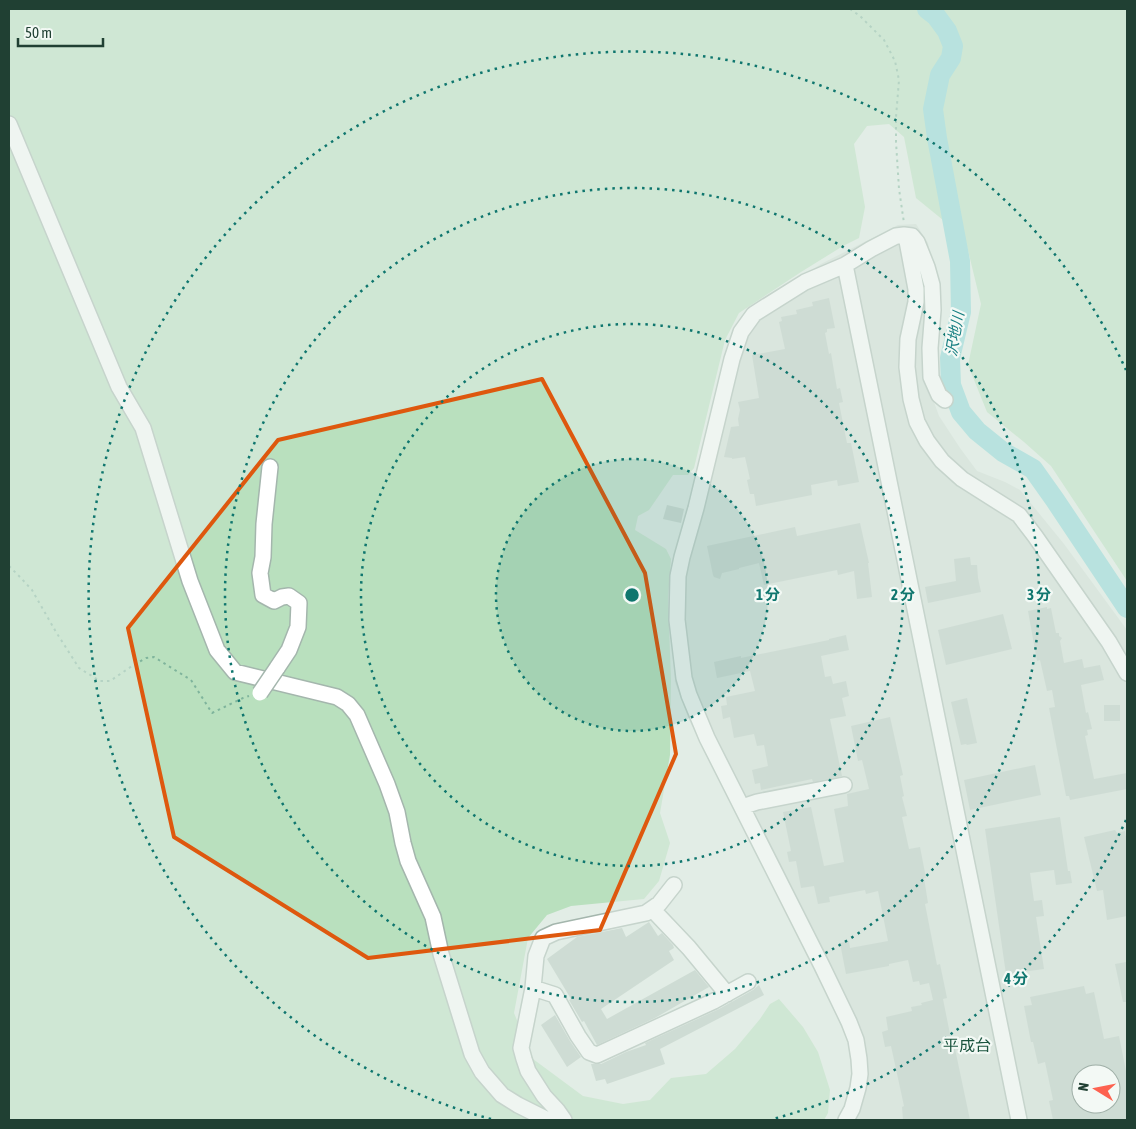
<svg xmlns="http://www.w3.org/2000/svg" width="1136" height="1129" viewBox="0 0 1136 1129" font-family="'Asap Condensed','Noto Sans JP',sans-serif">
<rect width="100%" height="100%" fill="#e2ede6"/>
<path fill="#d0ddd5" fill-rule="evenodd" d="M 916,224 L 928,243 L 936,284 L 927,383 L 939,416 L 960,448 L 977,471 L 1005,482 L 1020,490 L 1064,544 L 1127,630 L 1127,1120 L 839,1120 L 850,1091 L 852,1075 L 848,1042 L 822,981 L 739,819 L 689,720 L 675,682 L 672,627 L 723,372 L 733,331 L 745,313 L 821,264 L 898,225 ZM 1081,1074 L 1111,1074 L 1111,1104 L 1081,1104 Z"/>
<path fill="#b9e0be" d="M 9,9 L 1127,9 L 1127,581 L 1051,466 L 1024,442 L 987,412 L 968,365 L 981,304 L 965,238 L 916,198 L 904,137 L 889,124 L 867,126 L 854,144 L 865,207 L 859,238 L 843,246 L 801,272 L 739,313 L 725,340 L 694,468 L 688,475 L 673,475 L 649,510 L 638,516 L 635,530 L 666,549 L 671,559 L 668,598 L 671,681 L 670,755 L 660,813 L 670,843 L 659,881 L 644,899 L 571,906 L 547,915 L 528,938 L 514,1013 L 533,1059 L 583,1096 L 623,1104 L 650,1100 L 671,1078 L 706,1074 L 735,1049 L 760,1019 L 770,1004 L 779,999 L 803,1027 L 818,1052 L 830,1090 L 828,1113 L 824,1120 L 9,1120 Z"/>
<g fill="none" stroke-linecap="round" stroke-linejoin="round">
<path stroke="#85d6d7" stroke-width="20" d="M 927,9 L 936,16 L 947,31 L 953,46 L 951,58 L 940,75 L 933,109 L 937,138 L 960,261 L 961,312 L 950,358 L 951,385 L 961,412 L 977,431 L 1003,452 L 1033,469 L 1055,500 L 1127,608"/>
</g>
<path fill="#b7c8bf" fill-rule="evenodd" d="M 829,298 L 835,328 L 827,329 L 827,332 L 825,333 L 829,354 L 831,353 L 837,389 L 840,388 L 843,402 L 839,403 L 847,443 L 851,443 L 859,482 L 838,486 L 837,480 L 811,485 L 812,495 L 756,506 L 754,494 L 750,494 L 747,480 L 750,479 L 745,457 L 732,459 L 732,458 L 724,457 L 731,427 L 739,426 L 738,419 L 740,410 L 738,402 L 759,398 L 752,355 L 785,349 L 779,322 L 782,321 L 781,317 L 797,314 L 796,310 L 813,306 L 812,302 Z
M 667,505 L 684,509 L 681,523 L 663,519 Z
M 860,523 L 869,563 L 868,563 L 872,597 L 857,599 L 854,571 L 838,575 L 837,570 L 764,585 L 759,563 L 739,568 L 739,569 L 722,573 L 720,579 L 714,577 L 713,575 L 707,546 L 795,527 L 797,536 Z
M 970,557 L 971,565 L 977,565 L 978,578 L 981,592 L 928,603 L 925,587 L 956,581 L 954,559 Z
M 1047,607 L 1047,609 L 1051,608 L 1056,633 L 1059,633 L 1059,636 L 1062,638 L 1060,641 L 1064,663 L 1082,659 L 1084,668 L 1100,665 L 1104,680 L 1081,685 L 1086,713 L 1088,712 L 1092,729 L 1087,730 L 1088,735 L 1085,736 L 1094,779 L 1127,773 L 1127,789 L 1070,800 L 1069,796 L 1066,796 L 1049,708 L 1055,707 L 1052,690 L 1047,691 L 1040,660 L 1037,661 L 1028,611 Z
M 1003,614 L 1012,649 L 946,665 L 938,630 Z
M 846,635 L 849,650 L 821,656 L 825,677 L 831,676 L 833,684 L 846,681 L 849,696 L 842,698 L 846,716 L 830,719 L 842,776 L 813,782 L 812,779 L 761,790 L 760,783 L 755,784 L 752,770 L 768,766 L 764,745 L 757,746 L 754,734 L 734,738 L 730,717 L 723,719 L 721,706 L 727,705 L 726,697 L 755,691 L 750,671 L 717,678 L 714,662 L 741,656 L 741,658 L 829,640 L 829,639 Z
M 967,698 L 977,743 L 967,745 L 966,744 L 961,745 L 951,702 Z
M 1104,705 L 1120,705 L 1120,721 L 1104,721 Z
M 890,717 L 903,775 L 900,776 L 904,796 L 902,797 L 907,816 L 902,817 L 909,849 L 920,847 L 926,878 L 924,878 L 928,903 L 925,904 L 937,965 L 940,964 L 947,998 L 943,999 L 952,1044 L 954,1044 L 970,1120 L 903,1120 L 902,1107 L 904,1106 L 891,1046 L 885,1047 L 882,1032 L 888,1030 L 886,1017 L 912,1011 L 911,1007 L 922,1005 L 921,1003 L 933,1000 L 929,983 L 920,985 L 919,981 L 913,982 L 908,960 L 889,964 L 889,966 L 846,974 L 840,943 L 849,941 L 850,948 L 888,941 L 878,891 L 866,894 L 865,890 L 829,897 L 830,902 L 818,904 L 814,886 L 801,888 L 796,861 L 789,862 L 787,852 L 791,851 L 783,812 L 811,807 L 824,866 L 844,862 L 834,809 L 848,806 L 847,794 L 869,789 L 862,760 L 858,761 L 851,726 Z
M 1035,765 L 1041,795 L 970,810 L 964,780 Z
M 1060,817 L 1068,871 L 1070,871 L 1072,883 L 1056,885 L 1054,870 L 1030,873 L 1034,901 L 1042,900 L 1044,916 L 1036,917 L 1044,969 L 1006,974 L 985,829 Z
M 1115,830 L 1117,833 L 1125,831 L 1127,842 L 1127,916 L 1107,920 L 1103,890 L 1097,891 L 1084,837 Z
M 649,922 L 658,936 L 662,933 L 673,945 L 674,948 L 669,951 L 674,960 L 601,1009 L 607,1019 L 695,970 L 709,987 L 655,1018 L 597,1045 L 584,1021 L 582,1022 L 569,1000 L 571,999 L 547,959 L 577,937 L 622,928 L 626,937 Z
M 1126,962 L 1127,969 L 1127,1002 L 1123,1002 L 1115,964 Z
M 759,985 L 764,995 L 660,1049 L 665,1064 L 607,1084 L 605,1079 L 596,1081 L 591,1064 L 601,1064 L 626,1052 L 646,1045 L 645,1043 L 719,1009 L 753,990 Z
M 1084,986 L 1086,994 L 1094,992 L 1104,1039 L 1119,1036 L 1127,1076 L 1127,1120 L 1053,1120 L 1049,1101 L 1053,1100 L 1045,1062 L 1038,1064 L 1033,1042 L 1031,1042 L 1024,1006 L 1032,1005 L 1030,997 ZM 1081,1074 L 1111,1074 L 1111,1104 L 1081,1104 Z
M 555,1015 L 570,1041 L 581,1057 L 567,1067 L 541,1025 Z"/>
<g fill="none" stroke-linecap="round" stroke-linejoin="round">
<defs>
<path id="minor" d="M 9,124 L 119,387 L 143,428 L 190,581 L 217,650 L 235,672 L 337,697 L 348,704 L 357,715 L 387,784 L 397,812 L 403,843 L 408,861 L 433,917 L 441,954 L 472,1054 L 482,1072 L 502,1095 L 518,1105 L 548,1120
M 904,235 L 907,241 L 916,289 L 916,302 L 908,339 L 907,367 L 911,399 L 917,422 L 927,441 L 942,461 L 962,479 L 1019,515 L 1035,536 L 1109,642 L 1127,673
M 845,265 L 1019,1120
M 270,467 L 264,524 L 263,557 L 260,573 L 263,595 L 274,601 L 282,597 L 289,596 L 299,603 L 298,627 L 289,650 L 277,668
M 742,807 L 757,802 L 844,785
M 652,909 L 689,948 L 727,994
M 533,988 L 536,956 L 543,938 L 556,932 L 646,913 L 659,904 L 674,885
M 564,1120 L 557,1110 L 544,1096 L 528,1071 L 524,1059 L 521,1048 L 533,988 L 555,995 L 578,1036 L 589,1052 L 597,1055 L 714,1001 L 748,982
M 846,1120 L 852,1109 L 858,1088 L 860,1074 L 859,1059 L 856,1040 L 849,1022 L 822,966 L 707,738 L 689,695 L 684,678 L 677,620 L 678,576 L 682,557 L 696,508 L 732,359 L 741,332 L 754,314 L 805,282 L 845,265 L 871,249 L 896,236 L 904,235 L 912,236 L 917,242 L 927,267 L 932,285 L 933,310 L 930,348 L 931,377 L 939,395 L 945,400"/>
</defs>
<use href="#minor" stroke="#a4b6ad" stroke-width="18"/>
<path stroke="#7fb49c" stroke-width="2" stroke-dasharray="2.5 4" stroke-linecap="butt" d="M 850,9 L 860,16 L 884,40 L 895,61 L 899,80 L 896,117 L 896,142 L 899,189 L 904,223
M 9,566 L 20,577 L 32,590 L 56,632 L 79,668 L 100,681 L 110,681 L 132,666 L 146,658 L 154,657 L 191,680 L 212,713 L 243,698 L 249,696"/>
<use href="#minor" stroke="#fff" stroke-width="15"/>
<defs>
<path id="minor-bridge" d="M 260,693 L 277,668"/>
</defs>
<use href="#minor-bridge" stroke="#a4b6ad" stroke-width="18" stroke-linecap="butt"/>
<use href="#minor-bridge" stroke="#fff" stroke-width="15"/>
</g>
<path d="M0 0H1136V1129H0ZM 542,379 L 645,573 L 676,754 L 600,930 L 368,958 L 174,837 L 128,628 L 278,440 Z" fill="#e2ede6" fill-opacity=".55" fill-rule="evenodd"/>
<path fill="none" stroke="#de580e" stroke-width="4" stroke-linejoin="round" d="M 542,379 L 645,573 L 676,754 L 600,930 L 368,958 L 174,837 L 128,628 L 278,440 Z"/>
<circle cx="632" cy="595" r="136" fill="#0f766e" fill-opacity=".12"/>
<g fill="none" stroke="#0f766e" stroke-width="2.5" stroke-dasharray="2.5 5">
<circle cx="632" cy="595" r="136"/>
<circle cx="632" cy="595" r="271"/>
<circle cx="632" cy="595" r="407"/>
<path d="M1126 820A543 543 0 0 1 773 1119M491 1119A543 543 0 1 1 1126 370"/>
</g>
<g text-anchor="middle" stroke-width="4.5" stroke-linejoin="round" paint-order="stroke">
<g font-size="15" font-style="italic" fill="#157e81" stroke="#f3f9f5">
<text transform="translate(955 334) rotate(-80)" y="5">沢地川</text>
</g>
<g font-size="16" fill="#1a543e" stroke="#f3f9f5">
<text x="967" y="1051">平成台</text>
</g>
</g>
<circle cx="632" cy="595" r="8" fill="#0f766e" stroke="#f3f9f5" stroke-width="2.5"/>
<g font-size="15" text-anchor="middle" font-weight="bold" fill="#0f766e" stroke="#f3f9f5" stroke-width="4.5" stroke-linejoin="round" paint-order="stroke">
<text x="768" y="600">1 分</text>
<text x="903" y="600">2 分</text>
<text x="1039" y="600">3 分</text>
<text x="1016" y="984">4 分</text>
</g>
<rect width="1136" height="1129" fill="none" stroke="#204033" stroke-width="20"/>
<g transform="translate(1096 1089) rotate(280)"><circle r="24" fill="#f3f9f5" stroke="#9fafa7"/>
<path d="M0-4L9 19L0 12L-9 19Z" fill="#fd6250"/>
<text y="-8" font-size="14" font-weight="bold" text-anchor="middle" fill="#204033">N</text>
</g>
<path d="M18 38v8h85v-8" fill="none" stroke="#204033" stroke-width="2.5"/>
<text x="25" y="38" font-size="15" fill="#204033" stroke="#f3f9f5" stroke-width="4" paint-order="stroke">50 m</text>
</svg>
